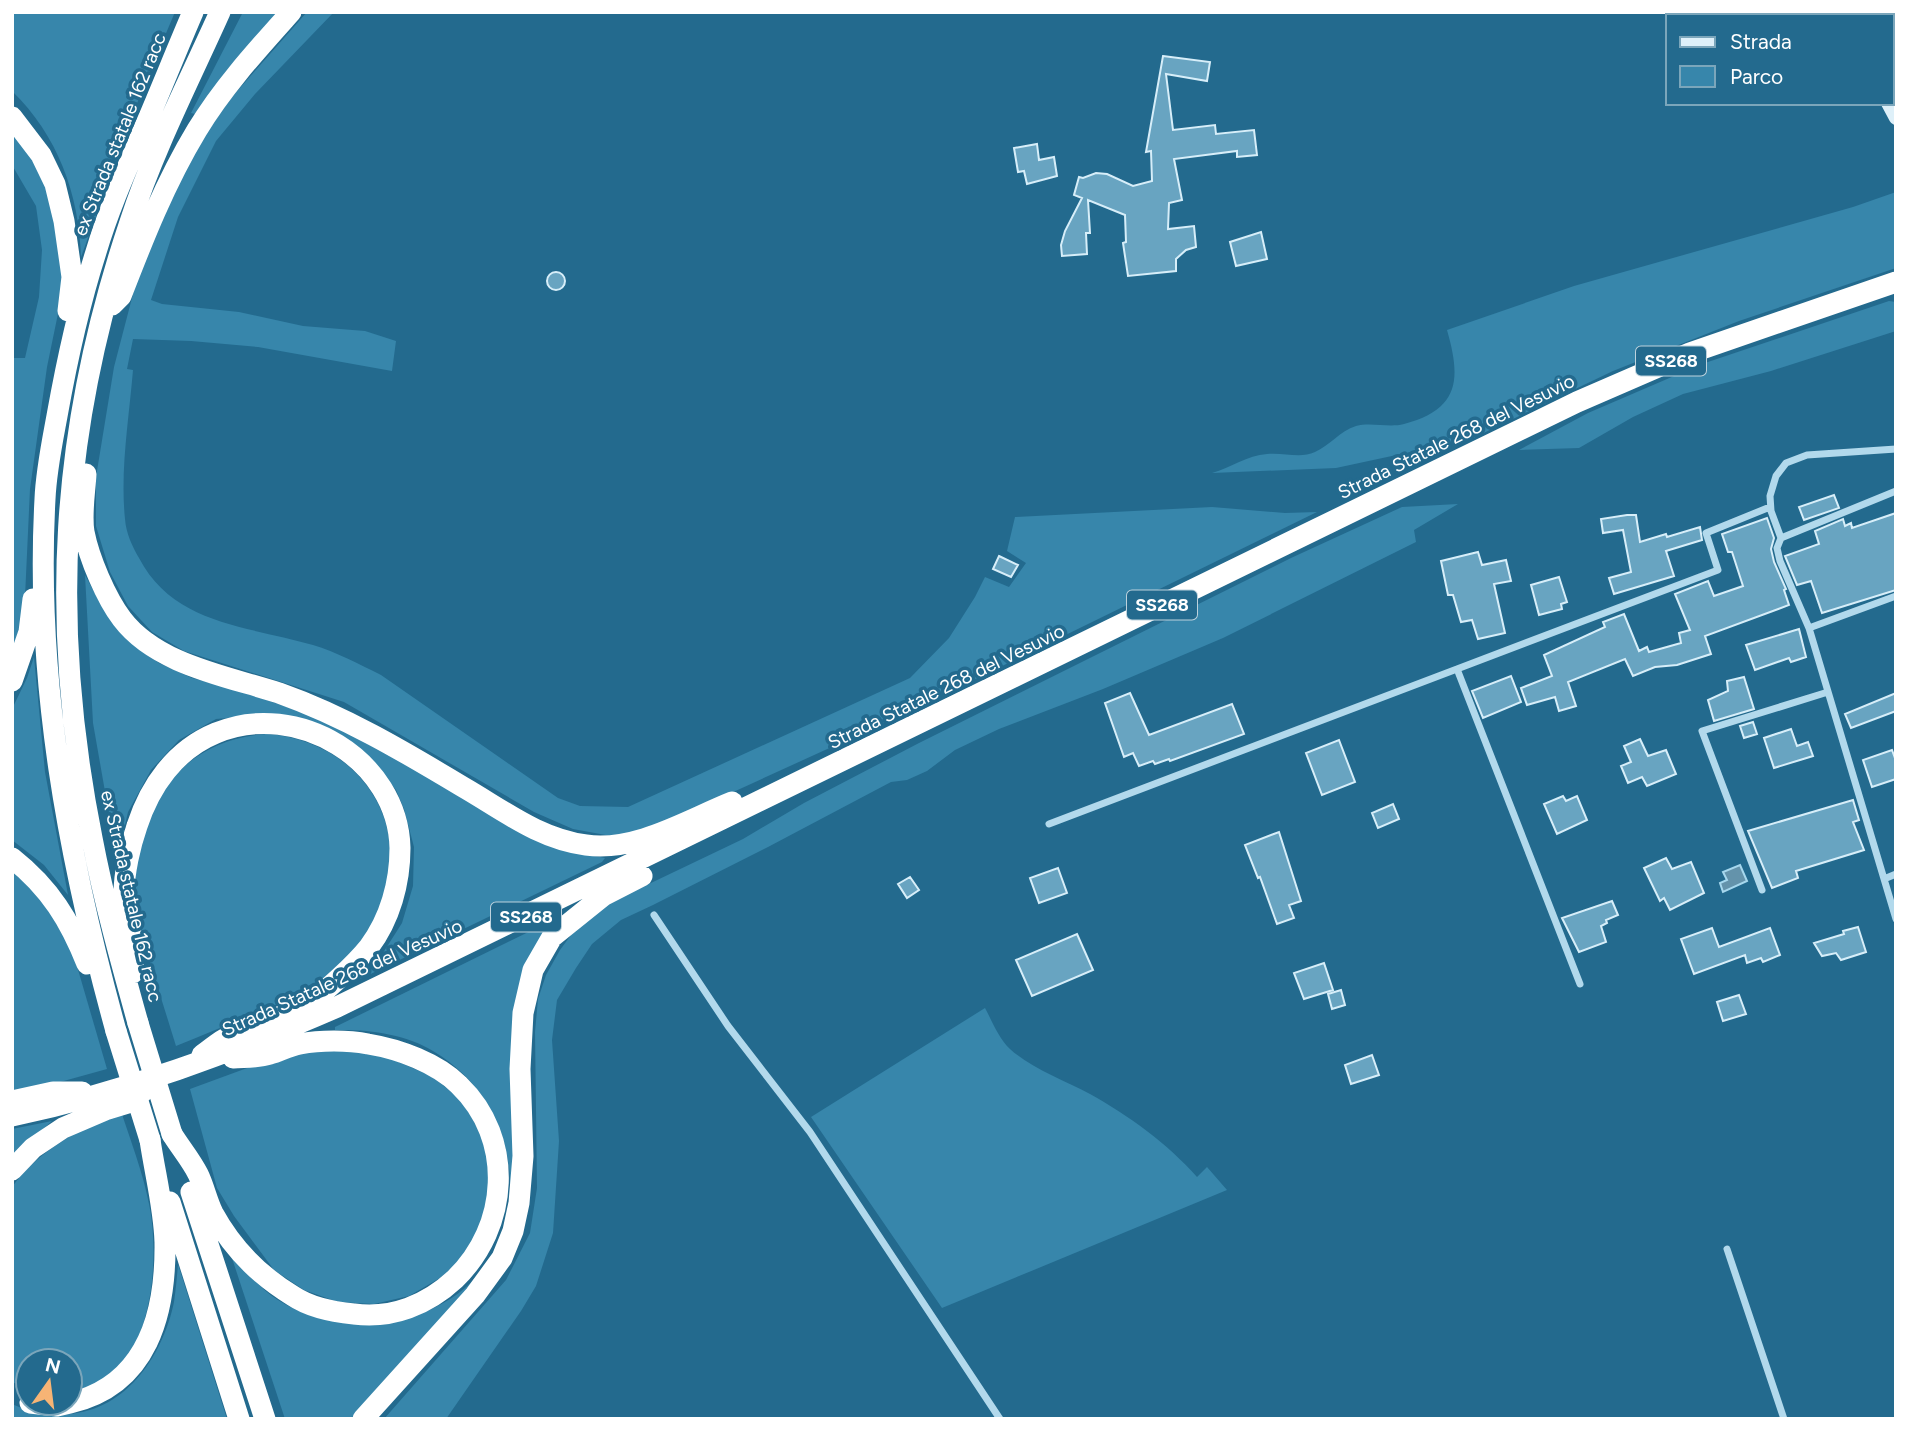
<svg xmlns="http://www.w3.org/2000/svg" width="1908" height="1431" viewBox="0 0 1908 1431" font-family="Figtree,sans-serif">
<rect width="100%" height="100%" fill="#236a8e"/>
<path fill="#3786ab" d="M 12,12 L 175,12 L 142,90 L 81,257 C 79,194 58,136 12,91 Z
M 243,12 L 278,12 L 227,70 L 195,114 L 191,113 Z
M 307,12 L 334,12 L 255,94 L 216,141 L 178,217 L 151,300 L 162,304 L 239,312 L 303,326 L 365,331 L 396,341 L 392,371 L 258,347 L 191,341 L 133,339 L 127,369 L 133,370 C 129,419 120,470 125,519 C 126,533 132,546 139,558 C 174,625 248,626 313,645 C 336,652 359,664 381,675 L 558,798 L 580,806 L 628,807 L 910,678 L 949,638 L 975,597 L 985,577 L 1009,587 L 1026,563 L 1007,551 L 1015,517 L 1212,507 L 1285,513 L 1317,512 L 904,714 L 641,834 L 611,836 L 573,829 L 534,812 L 344,702 L 184,651 L 152,632 L 128,606 L 110,572 L 96,526 L 96,477 L 114,367 L 139,271 L 167,200 L 205,135 L 231,98 Z
M 12,125 L 47,184 L 63,271 L 61,299 L 47,367 L 30,489 L 25,597 L 21,623 L 12,651 L 12,358 L 25,358 L 39,297 L 42,250 L 36,206 L 12,165 Z
M 1896,192 L 1896,268 L 1739,321 L 1613,371 L 1471,439 L 1336,468 L 1212,473 C 1231,468 1247,455 1267,454 C 1283,452 1300,459 1315,452 C 1329,446 1340,431 1356,426 C 1371,422 1389,428 1404,424 C 1460,409 1461,379 1447,330 L 1574,286 L 1853,207 Z
M 1889,301 L 1896,302 L 1896,331 L 1771,371 L 1683,394 L 1633,417 L 1579,448 L 1519,450 L 1588,413 L 1702,364 Z
M 1458,504 L 1414,530 L 1416,542 L 1223,638 L 1103,689 L 999,729 L 955,750 L 927,771 L 907,780 L 891,782 L 768,847 L 653,905 L 621,920 L 592,944 L 576,968 L 557,1000 L 552,1040 L 559,1141 L 553,1233 L 536,1286 L 521,1311 L 446,1419 L 384,1419 L 506,1280 L 530,1233 L 537,1188 L 535,1032 L 538,999 L 546,975 L 560,950 L 571,935 L 607,904 L 743,839 L 804,803 L 919,743 L 1291,558 L 1402,507 Z
M 85,575 L 104,610 L 144,653 L 159,663 L 192,678 L 227,687 L 323,719 L 565,850 L 605,858 L 602,862 L 352,983 L 381,956 L 402,923 L 413,886 L 414,847 L 404,809 L 396,790 L 371,759 L 340,734 L 262,715 L 216,719 L 179,740 L 151,770 L 128,812 L 117,860 L 93,723 Z
M 34,657 L 45,772 L 68,895 L 44,865 L 12,840 L 12,709 L 27,678 Z
M 266,734 C 351,739 410,812 385,897 C 378,921 359,946 342,964 C 333,973 320,985 309,991 C 295,998 279,1003 265,1009 C 235,1022 205,1034 176,1046 C 167,1017 158,988 149,960 C 145,946 139,932 137,919 C 126,828 167,741 266,734 Z
M 12,866 L 49,909 L 72,949 L 107,1069 L 42,1087 L 12,1092 Z
M 557,918 L 532,958 L 515,1206 L 497,1255 L 356,1419 L 285,1419 L 228,1246 C 243,1266 256,1286 278,1300 C 344,1343 454,1327 493,1253 C 531,1181 503,1092 433,1051 C 406,1034 367,1029 335,1030 L 335,1027 Z
M 985,1008 C 992,1021 999,1039 1010,1049 C 1032,1069 1064,1080 1090,1094 C 1128,1115 1168,1144 1197,1177 L 1207,1167 L 1227,1190 L 942,1308 L 811,1117 Z
M 313,1051 L 354,1051 L 380,1054 L 431,1076 L 458,1097 L 470,1114 L 488,1150 L 488,1203 L 476,1237 L 454,1266 L 440,1278 L 409,1296 L 374,1304 L 338,1302 L 304,1290 L 274,1270 L 234,1216 L 217,1188 L 190,1089 L 280,1056 Z
M 121,1111 C 131,1142 143,1173 149,1204 C 159,1252 154,1332 118,1369 C 104,1382 87,1387 70,1393 L 70,1361 L 28,1361 L 28,1389 L 12,1382 L 12,1187 C 40,1149 79,1130 121,1111 Z
M 52,1121 L 12,1157 L 12,1129 Z
M 178,1264 L 227,1419 L 12,1419 L 12,1404 C 26,1411 39,1412 54,1414 C 120,1419 162,1360 174,1302 C 176,1289 177,1276 178,1264 Z"/>
<path fill="#6493ab" stroke="#a6d7ed" stroke-width="2" d="M 1740,865 L 1747,881 L 1723,892 L 1720,883 L 1727,880 L 1723,872 Z"/>
<path fill="#68a4c1" stroke="#d7eef9" stroke-width="2" d="M 1163,56 L 1210,62 L 1207,81 L 1166,74 L 1173,130 L 1215,125 L 1216,134 L 1254,130 L 1257,155 L 1237,157 L 1237,151 L 1174,159 L 1182,200 L 1169,203 L 1168,229 L 1194,226 L 1196,247 L 1186,250 L 1176,259 L 1176,271 L 1128,276 L 1123,243 L 1126,242 L 1125,215 L 1088,200 L 1090,233 L 1086,233 L 1087,254 L 1062,256 L 1061,245 L 1065,231 L 1082,198 L 1074,195 L 1079,177 L 1083,178 L 1096,173 L 1107,174 L 1133,186 L 1152,181 L 1151,151 L 1146,152 Z
M 1037,144 L 1039,160 L 1054,157 L 1057,176 L 1027,184 L 1024,171 L 1018,172 L 1014,148 Z
M 1261,232 L 1267,259 L 1236,266 L 1230,242 Z
M547 281a9 9 0 1 1 18 0a9 9 0 1 1-18 0Z
M 1834,495 L 1839,508 L 1804,520 L 1799,507 Z
M 1896,513 L 1896,590 L 1822,613 L 1811,581 L 1797,585 L 1785,556 L 1819,544 L 1815,531 L 1843,519 L 1845,526 L 1851,523 L 1852,528 Z
M 1627,515 L 1636,515 L 1640,542 L 1666,534 L 1667,537 L 1700,527 L 1702,540 L 1666,551 L 1674,576 L 1614,594 L 1609,578 L 1631,572 L 1623,530 L 1603,533 L 1601,519 Z
M 1767,518 L 1774,538 L 1771,549 L 1774,562 L 1786,589 L 1784,590 L 1789,605 L 1705,636 L 1711,654 L 1677,665 L 1655,667 L 1633,676 L 1625,659 L 1568,682 L 1576,706 L 1559,711 L 1555,697 L 1527,705 L 1521,688 L 1552,676 L 1544,655 L 1605,627 L 1603,622 L 1624,614 L 1639,651 L 1647,647 L 1649,652 L 1681,643 L 1679,633 L 1690,630 L 1675,594 L 1708,581 L 1714,596 L 1743,586 L 1732,552 L 1728,552 L 1722,534 Z
M 1478,552 L 1482,565 L 1506,560 L 1511,581 L 1494,584 L 1505,633 L 1478,639 L 1472,620 L 1461,622 L 1453,595 L 1448,595 L 1441,561 Z
M 999,556 L 1018,565 L 1011,577 L 993,569 Z
M 1559,577 L 1567,602 L 1561,604 L 1562,609 L 1539,615 L 1531,585 Z
M 1799,629 L 1806,657 L 1791,662 L 1789,658 L 1755,670 L 1746,645 Z
M 1511,676 L 1521,702 L 1483,718 L 1472,691 Z
M 1744,677 L 1754,709 L 1714,721 L 1708,700 L 1728,691 L 1727,681 Z
M 1130,693 L 1149,735 L 1232,704 L 1244,734 L 1170,761 L 1169,759 L 1155,764 L 1153,761 L 1139,766 L 1133,753 L 1124,757 L 1105,703 Z
M 1896,693 L 1896,711 L 1851,728 L 1845,714 Z
M 1753,722 L 1757,734 L 1744,738 L 1740,726 Z
M 1791,729 L 1797,746 L 1808,742 L 1813,756 L 1774,768 L 1764,738 Z
M 1640,739 L 1648,756 L 1666,750 L 1676,774 L 1647,786 L 1642,777 L 1628,783 L 1621,766 L 1631,762 L 1624,746 Z
M 1339,740 L 1355,782 L 1322,795 L 1306,753 Z
M 1892,750 L 1896,761 L 1896,779 L 1872,787 L 1863,760 Z
M 1563,796 L 1566,801 L 1577,796 L 1587,820 L 1557,834 L 1544,804 Z
M 1853,800 L 1859,820 L 1853,822 L 1864,850 L 1796,871 L 1798,878 L 1772,888 L 1748,831 Z
M 1393,804 L 1399,819 L 1378,828 L 1372,813 Z
M 1279,832 L 1301,901 L 1289,905 L 1294,918 L 1277,924 L 1260,877 L 1258,878 L 1245,845 Z
M 1666,858 L 1672,869 L 1691,862 L 1704,893 L 1670,910 L 1664,898 L 1660,901 L 1644,868 Z
M 1058,868 L 1067,893 L 1039,903 L 1030,878 Z
M 910,877 L 919,890 L 907,898 L 898,884 Z
M 1612,901 L 1618,915 L 1606,920 L 1607,923 L 1601,926 L 1606,942 L 1579,952 L 1562,918 Z
M 1858,927 L 1866,952 L 1841,960 L 1836,953 L 1822,956 L 1814,943 L 1844,934 L 1843,931 Z
M 1712,928 L 1719,947 L 1770,928 L 1780,955 L 1763,962 L 1761,958 L 1747,963 L 1745,955 L 1694,974 L 1681,939 Z
M 1077,934 L 1093,970 L 1032,996 L 1016,960 Z
M 1324,963 L 1333,990 L 1304,999 L 1294,973 Z
M 1341,990 L 1345,1005 L 1332,1009 L 1328,994 Z
M 1739,995 L 1746,1014 L 1723,1021 L 1717,1002 Z
M 1372,1055 L 1379,1075 L 1351,1084 L 1345,1065 Z"/>
<g fill="none" stroke-linecap="round" stroke-linejoin="round">
<path stroke="#b2d9ec" stroke-width="7" d="M 1896,491 L 1781,538 L 1777,548 L 1780,561 L 1809,628 L 1896,919
M 1781,538 L 1771,511 L 1770,496 L 1776,476 L 1786,463 L 1807,455 L 1896,449
M 1809,628 L 1896,596
M 1049,824 L 1457,669
M 1884,879 L 1896,874
M 1762,890 L 1702,731 L 1828,692
M 654,915 L 728,1026 L 810,1132 L 1000,1419
M 1580,984 L 1457,669 L 1718,570 L 1706,533 L 1770,507
M 1727,1249 L 1784,1419"/>
<path stroke="#def0f9" stroke-width="14" d="M 1842,12 L 1843,16
M 1888,103 L 1896,118"/>
<path stroke="#fff" stroke-width="21" d="M 12,117 L 41,155 L 55,184 L 64,221 L 72,277 L 68,311
M 112,305 L 121,296 C 143,239 165,183 197,130 C 223,87 257,50 291,12
M 86,474 C 85,492 81,514 84,532 C 89,558 106,598 122,619 C 157,665 227,676 279,693 C 344,716 403,751 463,787 C 503,810 539,839 586,845 C 636,852 687,820 732,802
M 12,681 L 29,632 L 33,599
M 12,858 C 50,888 70,921 87,964
M 134,972 C 133,957 132,941 130,925 C 128,915 125,904 124,894 C 124,873 130,846 137,826 C 150,786 175,750 216,733 C 297,699 398,760 400,848 C 400,883 390,919 369,947 C 357,962 323,995 306,1004 C 282,1018 254,1025 228,1037 C 219,1041 211,1049 202,1055
M 138,1023 C 121,962 104,901 92,838 C 49,623 60,430 130,222 C 154,149 189,81 220,12
M 116,1031 C 68,857 35,680 45,499 C 46,472 52,443 57,416 C 67,360 79,305 96,252 C 109,208 128,166 146,124 C 162,87 177,49 193,12
M 12,1101 L 53,1092 L 82,1092
M 12,1116 C 125,1092 231,1053 337,1007 L 1577,402 L 1690,353 L 1896,282
M 172,1134 C 180,1147 191,1160 198,1174 C 204,1186 207,1201 213,1213 C 232,1248 260,1276 293,1296 C 311,1308 333,1312 354,1314 C 392,1319 427,1305 455,1279 C 509,1227 515,1139 459,1085 C 437,1063 399,1049 368,1044 C 348,1040 320,1040 300,1044 C 289,1046 280,1051 270,1054 C 258,1058 245,1057 233,1058
M 12,1170 L 33,1148 L 63,1128 L 105,1110 L 128,1103 L 149,1087
M 191,1192 L 265,1419
M 170,1202 L 239,1419
M 30,1403 L 57,1406 L 70,1403
M 70,1403 C 148,1385 166,1313 165,1242 C 164,1208 155,1174 150,1140
M 363,1419 L 475,1295 L 502,1258 L 513,1231 L 519,1203 L 523,1156 L 520,1069 L 523,1013 L 533,970 L 552,937 L 603,896 L 642,876"/>
<path stroke="#fff" stroke-width="21" d="M 138,1023 L 172,1134
M 116,1031 L 150,1140"/>
</g>
<g text-anchor="middle" stroke-width="7" stroke-linejoin="round" paint-order="stroke">
<g fill="#236a8e" stroke="#bdd2dd" stroke-width="2">
<rect x="1636" y="346.5" width="70" height="29" rx="5"/>
<rect x="1127" y="590.5" width="70" height="29" rx="5"/>
<rect x="491" y="902.5" width="70" height="29" rx="5"/>
</g>
<g font-size="18" font-weight="bold" fill="#fff">
<text x="1671" y="367">SS268</text>
<text x="1162" y="611">SS268</text>
<text x="526" y="923">SS268</text>
</g>
<g font-size="19" fill="#fff" stroke="#236a8e">
<text transform="translate(119 134) rotate(-68)" y="7">ex Strada statale 162 racc</text>
<text transform="translate(1456 436) rotate(-26)" y="7">Strada Statale 268 del Vesuvio</text>
<text transform="translate(946 686) rotate(-26)" y="7">Strada Statale 268 del Vesuvio</text>
<text transform="translate(132 896) rotate(77)" y="7">ex Strada statale 162 racc</text>
<text transform="translate(342 977) rotate(-24)" y="7">Strada Statale 268 del Vesuvio</text>
</g>
</g>
<rect width="1908" height="1431" fill="none" stroke="#ffffff" stroke-width="28"/>
<rect x="1666" y="14" width="228" height="91" fill="#236a8e" stroke="#7ba6bb" stroke-width="2"/>
<rect x="1680" y="37" width="35" height="10" fill="#def0f9" stroke="#7ba6bb" stroke-width="2"/>
<text x="1730" y="49" font-size="21" fill="#ffffff">Strada</text>
<rect x="1680" y="66" width="35" height="21" fill="#3786ab" stroke="#7ba6bb" stroke-width="2"/>
<text x="1730" y="84" font-size="21" fill="#ffffff">Parco</text>
<g transform="translate(49 1382) rotate(14)"><circle r="33" fill="#236a8e" stroke="#7ba6bb" stroke-width="2"/>
<path d="M0-5L12 26L0 18L-12 26Z" fill="#f7b475"/>
<text y="-10" font-size="19" font-weight="bold" text-anchor="middle" fill="#ffffff">N</text>
</g>
</svg>
